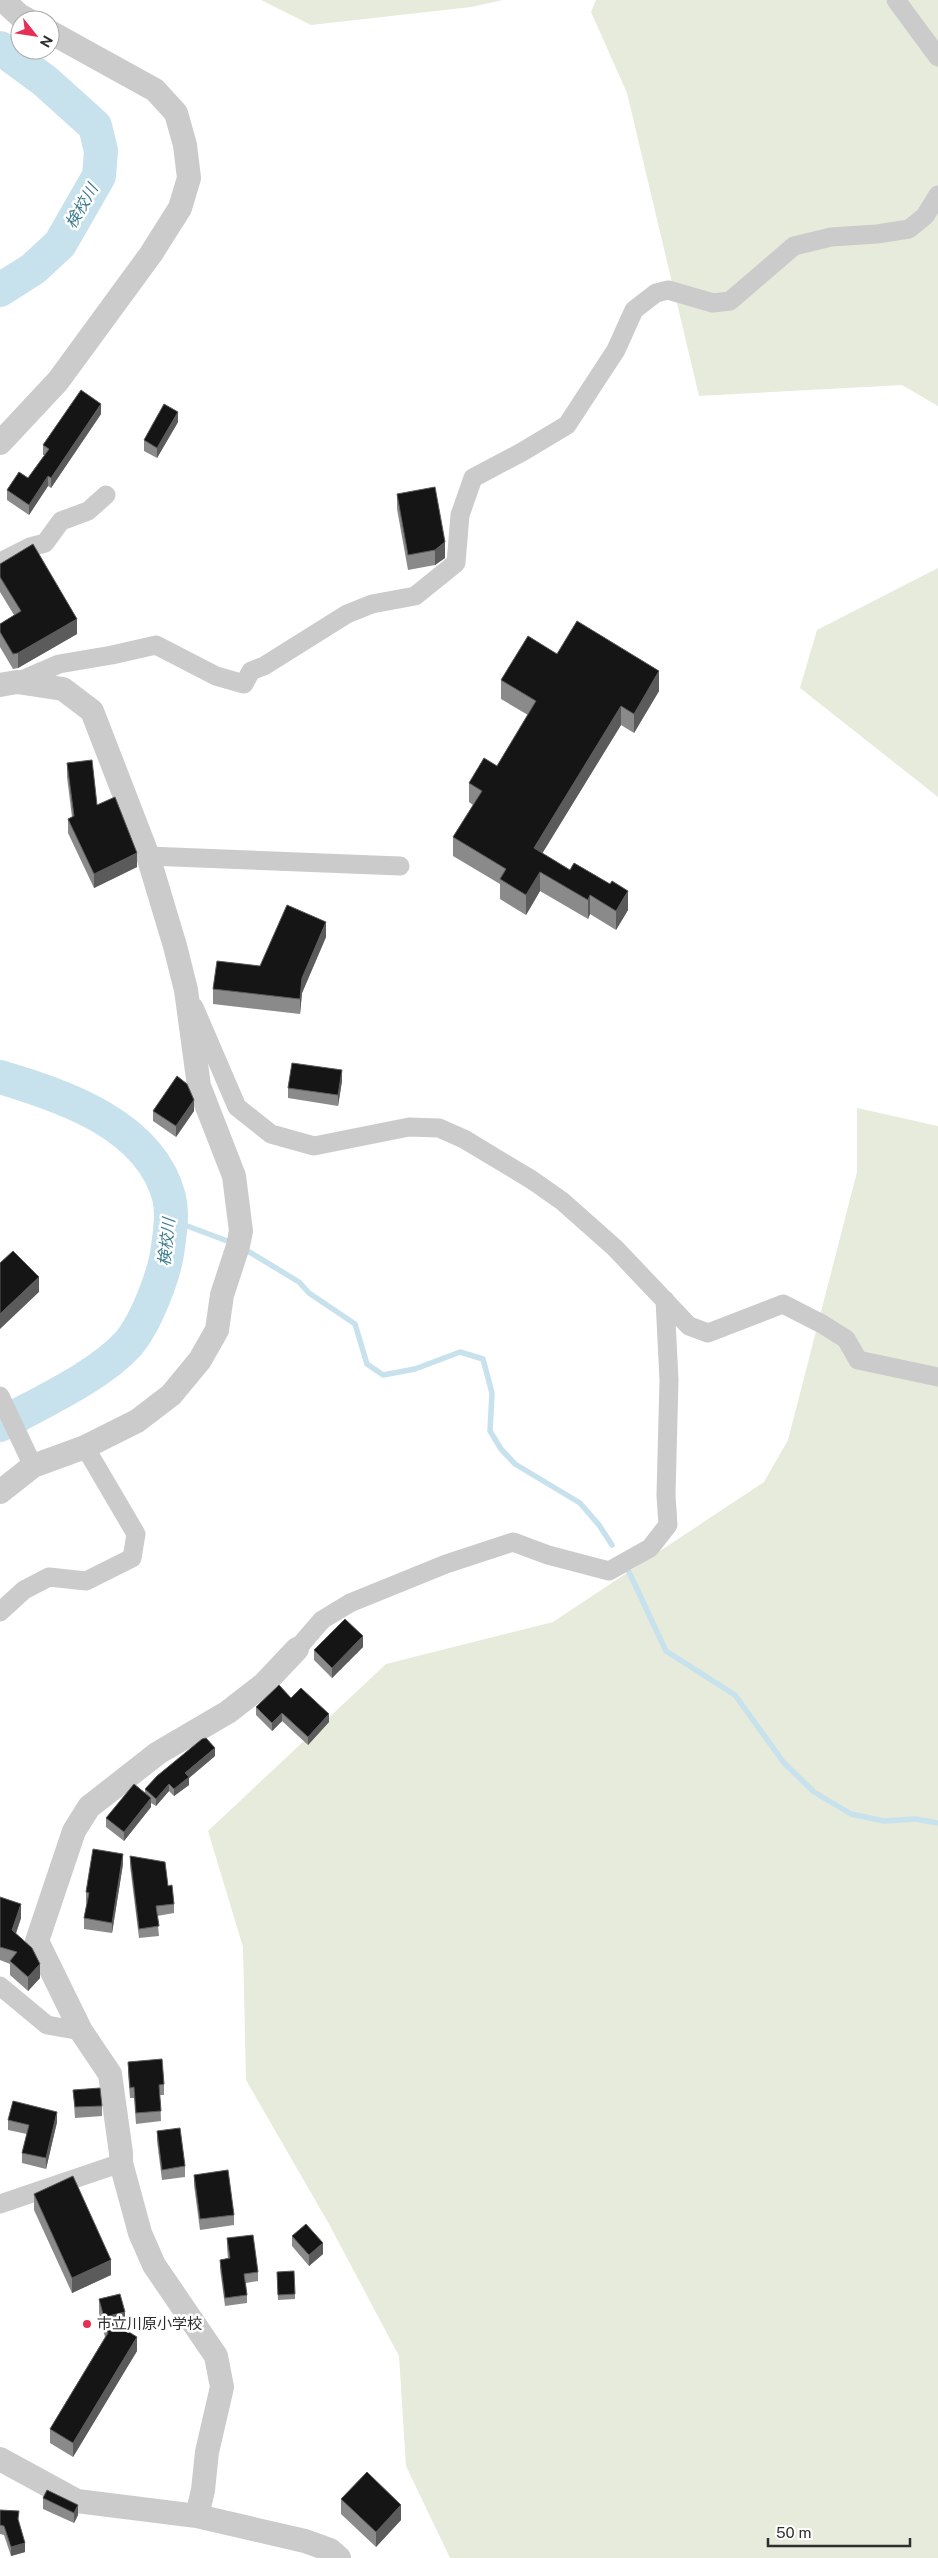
<svg xmlns="http://www.w3.org/2000/svg" width="938" height="2558" viewBox="0 0 938 2558" font-family="'Public Sans','Noto Sans JP',sans-serif">
<rect width="100%" height="100%" fill="#fff"/>
<path fill="#e6ebdb" d="M 261,0 L 503,0 L 471,7 L 311,25 Z
M 596,0 L 938,0 L 938,406 L 902,385 L 699,396 L 627,93 L 591,12 Z
M 938,568 L 938,797 L 800,688 L 817,630 Z
M 857,1108 L 938,1126 L 938,2558 L 450,2558 L 406,2466 L 399,2356 L 329,2224 L 246,2080 L 243,1947 L 208,1831 L 386,1664 L 553,1622 L 764,1482 L 788,1440 L 857,1172 Z"/>
<g fill="none" stroke-linecap="round" stroke-linejoin="round">
<path stroke="#c7e2ec" stroke-width="5.5" d="M 170,1223 L 182,1224 L 230,1242
M 246,1250 L 299,1282 L 309,1293 L 355,1324 L 367,1364 L 383,1375 L 415,1369 L 460,1352 L 483,1359 L 492,1393 L 490,1431 L 501,1449 L 515,1464 L 580,1503 L 599,1525 L 612,1545
M 629,1572 L 666,1651 L 735,1695 L 784,1763 L 814,1792 L 851,1814 L 884,1821 L 916,1819 L 938,1823"/>
<path stroke="#c7e2ec" stroke-width="34" d="M 0,48 L 45,81 L 95,126 L 101,151 L 99,176 L 60,244 L 33,269 L 0,290
M 0,1077 C 64,1096 150,1125 169,1197 C 173,1213 170,1231 168,1247 C 165,1274 146,1323 128,1344 C 98,1377 39,1403 0,1425"/>
<path stroke="#cbcbcb" stroke-width="19" d="M 896,0 L 938,57
M 0,562 L 30,547 L 45,543 L 61,521 L 88,511 L 106,495
M 17,682 L 59,664 L 112,655 L 156,645 L 216,676 L 244,684 L 251,671 L 264,666 L 347,614 L 372,604 L 415,596 L 456,563 L 460,515 L 473,478 L 522,452 L 567,425 L 616,350 L 634,310 L 656,293 L 668,290 L 713,303 L 730,301 L 794,246 L 831,237 L 877,234 L 909,229 L 925,216 L 938,195
M 148,856 L 400,866
M 194,1007 L 237,1107 L 271,1134 L 314,1146 L 409,1127 L 439,1128 L 464,1139 L 532,1180 L 562,1201 L 615,1248 L 689,1326 L 708,1333 L 783,1304 L 822,1324 L 846,1339 L 858,1360 L 938,1377
M 0,1396 L 33,1466
M 0,1612 L 24,1590 L 49,1577 L 86,1581 L 132,1558 L 136,1534 L 85,1447
M 297,1649 L 322,1620 L 350,1603 L 446,1564 L 513,1542 L 548,1555 L 609,1571 L 650,1548 L 668,1525 L 666,1495 L 669,1380 L 665,1300
M 0,1986 L 47,2025 L 81,2031
M 0,2204 L 121,2163"/>
<path stroke="#cbcbcb" stroke-width="24" d="M 3,0 L 19,15 L 28,20
M 0,443 L 58,381 L 151,254 L 180,208 L 189,178 L 185,145 L 176,113 L 155,90 L 50,32
M 0,685 L 17,682 L 63,689 L 92,711 L 148,856 L 175,946 L 186,990 L 199,1086 L 234,1176 L 241,1231 L 238,1246 L 222,1295 L 217,1330 L 200,1360 L 171,1395 L 137,1421 L 85,1447 L 33,1466 L 0,1492
M 0,2459 L 77,2501 L 197,2516 L 305,2541 L 330,2550 L 339,2558
M 197,2516 L 203,2490 L 207,2452 L 222,2387 L 216,2356 L 154,2265 L 140,2233 L 121,2163 L 121,2153 L 110,2074 L 81,2031 L 37,1941 L 74,1831 L 89,1807 L 158,1753 L 228,1712 L 264,1684 L 297,1649"/>
</g>
<path fill="#8a8a8a" d="M 101,414 L 51,488 L 48,486 L 29,515 L 7,500 L 7,490 L 28,478 L 45,455 L 43,455 L 43,445 Z
M 178,422 L 157,458 L 144,451 L 144,440 Z
M 397,494 L 445,558 L 435,565 L 408,570 L 397,509 Z
M 0,564 L 77,634 L 18,668 L 13,669 L 0,647 L 0,624 L 14,615 L 0,592 Z
M 557,654 L 659,691 L 634,733 L 621,725 L 542,853 L 628,910 L 616,930 L 590,914 L 588,919 L 540,891 L 526,915 L 500,899 L 500,884 L 453,856 L 453,837 L 473,805 L 469,802 L 469,783 L 497,766 L 528,715 L 501,699 L 501,680 Z
M 67,763 L 97,805 L 137,867 L 94,888 L 68,833 L 68,819 L 72,817 L 67,777 Z
M 326,937 L 302,993 L 300,1014 L 213,1004 L 213,989 Z
M 342,1081 L 338,1106 L 288,1098 L 288,1088 Z
M 153,1111 L 194,1111 L 176,1137 L 153,1121 Z
M 363,1647 L 332,1678 L 314,1660 L 314,1650 Z
M 291,1698 L 329,1722 L 308,1745 L 282,1721 L 272,1731 L 256,1715 L 256,1707 Z
M 215,1756 L 189,1778 L 189,1785 L 174,1796 L 169,1791 L 156,1806 L 151,1803 L 151,1807 L 124,1841 L 106,1827 L 106,1818 L 145,1793 L 145,1789 Z
M 130,1856 L 168,1886 L 174,1904 L 174,1913 L 157,1916 L 159,1936 L 139,1938 L 130,1866 Z
M 123,1864 L 112,1933 L 84,1929 L 84,1918 L 87,1903 L 86,1903 L 86,1892 Z
M 0,1897 L 21,1918 L 16,1934 L 40,1978 L 28,1991 L 10,1975 L 10,1964 L 0,1960 Z
M 128,2062 L 164,2084 L 164,2095 L 160,2095 L 161,2121 L 136,2124 L 134,2098 L 130,2098 L 128,2073 Z
M 73,2090 L 102,2106 L 102,2116 L 75,2118 Z
M 8,2120 L 57,2122 L 46,2169 L 22,2163 L 22,2153 L 27,2134 L 8,2130 Z
M 157,2131 L 185,2166 L 185,2177 L 162,2180 L 157,2141 Z
M 194,2175 L 234,2215 L 234,2225 L 200,2230 L 194,2185 Z
M 34,2194 L 111,2275 L 72,2293 L 34,2210 Z
M 292,2236 L 323,2254 L 309,2266 L 292,2246 Z
M 227,2238 L 258,2272 L 258,2281 L 246,2283 L 247,2295 L 247,2303 L 225,2306 L 220,2269 L 220,2260 L 228,2259 L 227,2247 Z
M 277,2272 L 295,2294 L 295,2299 L 278,2300 Z
M 99,2299 L 125,2326 L 120,2327 L 137,2351 L 73,2457 L 50,2443 L 50,2429 L 105,2337 L 99,2313 Z
M 47,2490 L 78,2515 L 74,2523 L 43,2509 L 43,2498 Z
M 341,2499 L 401,2520 L 376,2547 L 341,2514 Z
M 0,2510 L 18,2521 L 25,2552 L 11,2556 L 4,2535 L 0,2534 Z"/>
<path fill="#5b5b5b" d="M 101,404 L 101,414 L 51,488 L 51,478 Z
M 178,412 L 178,422 L 157,458 L 157,448 Z
M 48,476 L 48,486 L 29,515 L 29,505 Z
M 445,542 L 445,558 L 435,565 L 435,550 Z
M 77,619 L 77,634 L 18,668 L 18,653 Z
M 659,671 L 659,691 L 634,733 L 634,714 Z
M 621,706 L 621,725 L 534,867 L 534,848 Z
M 137,853 L 137,867 L 94,888 L 94,874 Z
M 540,872 L 540,891 L 526,915 L 526,895 Z
M 628,891 L 628,910 L 616,930 L 616,911 Z
M 590,895 L 590,914 L 588,919 L 588,900 Z
M 326,922 L 326,937 L 302,993 L 300,1014 L 300,999 L 302,978 Z
M 342,1070 L 342,1081 L 338,1106 L 338,1095 Z
M 194,1100 L 194,1111 L 176,1137 L 176,1126 Z
M 39,1277 L 39,1292 L 0,1329 L 0,1314 Z
M 363,1636 L 363,1647 L 332,1678 L 332,1668 Z
M 282,1713 L 282,1721 L 272,1731 L 272,1723 Z
M 329,1714 L 329,1722 L 308,1745 L 308,1737 Z
M 215,1748 L 215,1756 L 189,1778 L 189,1785 L 174,1796 L 174,1789 L 185,1773 Z
M 169,1784 L 169,1791 L 156,1806 L 156,1799 Z
M 151,1798 L 151,1807 L 124,1841 L 124,1832 Z
M 123,1854 L 123,1864 L 112,1933 L 112,1923 Z
M 21,1904 L 21,1918 L 12,1944 L 12,1930 Z
M 40,1964 L 40,1978 L 28,1991 L 28,1977 Z
M 57,2112 L 57,2122 L 46,2169 L 46,2158 Z
M 323,2243 L 323,2254 L 309,2266 L 309,2255 Z
M 111,2260 L 111,2275 L 72,2293 L 72,2278 Z
M 125,2312 L 125,2326 L 107,2330 L 104,2317 Z
M 137,2337 L 137,2351 L 73,2457 L 73,2443 Z
M 78,2505 L 78,2515 L 74,2523 L 74,2513 Z
M 401,2505 L 401,2520 L 376,2547 L 376,2532 Z
M 25,2543 L 25,2552 L 11,2556 L 11,2547 Z"/>
<path fill="#151515" stroke="#5b5b5b" d="M 81,390 L 101,404 L 51,478 L 48,476 L 29,505 L 7,490 L 19,472 L 28,478 L 49,449 L 43,445 Z
M 164,404 L 178,412 L 157,448 L 144,440 Z
M 435,487 L 445,542 L 435,550 L 408,555 L 397,494 Z
M 33,544 L 77,619 L 18,653 L 13,654 L 0,632 L 0,624 L 21,611 L 0,577 L 0,564 Z
M 577,621 L 659,671 L 634,714 L 621,706 L 534,848 L 570,870 L 574,863 L 610,884 L 612,881 L 628,891 L 616,911 L 590,895 L 588,900 L 540,872 L 526,895 L 500,879 L 506,869 L 453,837 L 482,791 L 469,783 L 484,758 L 497,766 L 536,701 L 501,680 L 528,636 L 557,654 Z
M 92,760 L 97,805 L 115,797 L 137,853 L 94,874 L 68,819 L 74,816 L 67,763 Z
M 287,905 L 326,922 L 302,978 L 300,999 L 213,989 L 217,961 L 260,966 Z
M 292,1063 L 342,1070 L 338,1095 L 288,1088 Z
M 177,1076 L 187,1084 L 194,1100 L 176,1126 L 153,1111 Z
M 13,1251 L 39,1277 L 0,1314 L 0,1263 Z
M 345,1619 L 363,1636 L 332,1668 L 314,1650 Z
M 279,1685 L 291,1698 L 301,1688 L 329,1714 L 308,1737 L 282,1713 L 272,1723 L 256,1707 Z
M 206,1738 L 215,1748 L 185,1773 L 189,1777 L 174,1789 L 169,1784 L 156,1799 L 145,1789 L 157,1776 L 202,1739 Z
M 134,1784 L 151,1798 L 124,1832 L 106,1818 Z
M 93,1849 L 123,1854 L 112,1923 L 84,1918 L 89,1893 L 86,1892 Z
M 130,1856 L 165,1862 L 168,1886 L 172,1885 L 174,1904 L 156,1906 L 159,1926 L 139,1929 Z
M 0,1897 L 21,1904 L 12,1930 L 32,1948 L 40,1964 L 28,1977 L 10,1961 L 17,1952 L 0,1947 Z
M 162,2059 L 164,2084 L 159,2085 L 161,2111 L 136,2113 L 134,2087 L 130,2088 L 128,2062 Z
M 100,2088 L 102,2106 L 75,2107 L 73,2090 Z
M 13,2101 L 57,2112 L 46,2158 L 22,2153 L 29,2125 L 8,2120 Z
M 180,2128 L 185,2166 L 162,2170 L 157,2131 Z
M 228,2170 L 234,2215 L 200,2219 L 194,2175 Z
M 73,2176 L 111,2260 L 72,2278 L 34,2194 Z
M 306,2224 L 323,2243 L 309,2255 L 292,2236 Z
M 253,2235 L 258,2272 L 244,2274 L 247,2295 L 225,2298 L 220,2260 L 230,2258 L 227,2238 Z
M 294,2271 L 295,2294 L 278,2295 L 277,2272 Z
M 120,2294 L 125,2312 L 104,2317 L 137,2337 L 73,2443 L 50,2429 L 108,2333 L 99,2299 Z
M 367,2472 L 401,2505 L 376,2532 L 341,2499 Z
M 47,2490 L 78,2505 L 74,2513 L 43,2498 Z
M 0,2510 L 19,2511 L 18,2519 L 25,2543 L 11,2547 L 4,2526 L 0,2525 Z"/>
<circle fill="#e62f55" stroke="#fff" stroke-width="2" cx="87" cy="2324" r="5"/>
<g text-anchor="middle" stroke-width="5" stroke-linejoin="round" paint-order="stroke">
<g font-size="15" fill="#2e2e2e" stroke="#fff" text-anchor="start">
<text x="97" y="2329">市立川原小学校</text>
</g>
<g font-size="16" font-style="italic" fill="#3b7b90" stroke="#fff">
<text transform="translate(81 206) rotate(-60)" y="6">検校川</text>
<text transform="translate(166 1242) rotate(-84)" y="6">検校川</text>
</g>
</g>
<g transform="translate(35 35) rotate(120)"><circle r="24" fill="#ffffff" stroke="#ababab"/>
<path d="M0-4L9 19L0 12L-9 19Z" fill="#e62f55"/>
<text y="-8" font-size="14" font-weight="bold" text-anchor="middle" fill="#2e2e2e">N</text>
</g>
<path d="M768 2538v8h142v-8" fill="none" stroke="#2e2e2e" stroke-width="2.5"/>
<text x="776" y="2538" font-size="15" fill="#2e2e2e" stroke="#ffffff" stroke-width="4" paint-order="stroke">50 m</text>
</svg>
